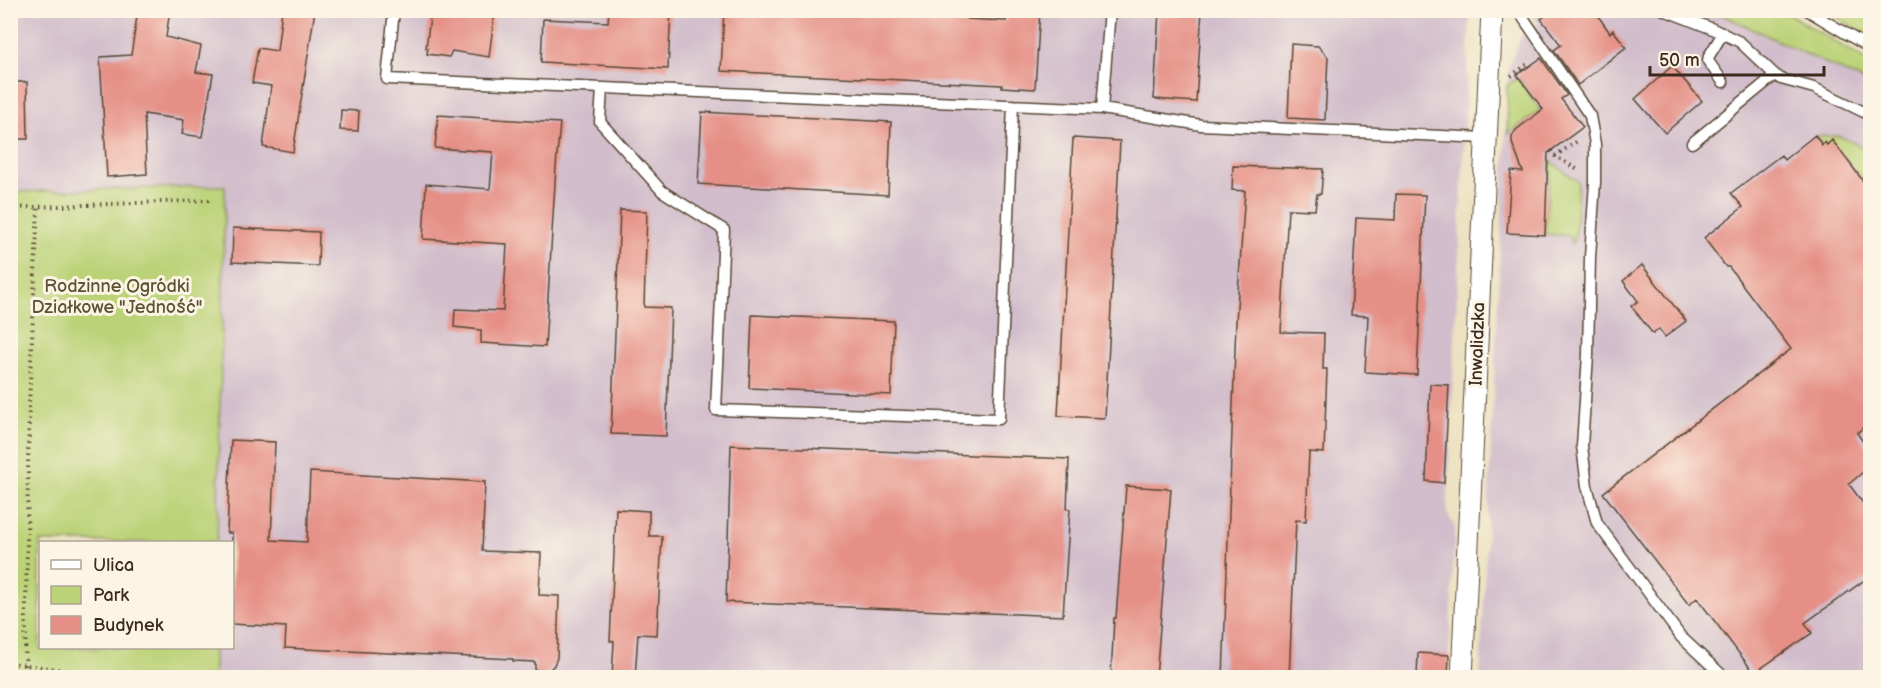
<svg xmlns="http://www.w3.org/2000/svg" width="1881" height="688" viewBox="0 0 1881 688" font-family="'Balsamiq Sans',sans-serif">
<rect width="100%" height="100%" fill="#fcf5e5"/>
<filter id="ink" filterUnits="userSpaceOnUse"><feTurbulence type="fractalNoise" baseFrequency=".0167" numOctaves="2"/><feDisplacementMap in="SourceGraphic" scale="12" xChannelSelector="R" yChannelSelector="G"/><feConvolveMatrix kernelMatrix="1 2 1 2 8 2 1 2 1" color-interpolation-filters="sRGB"/></filter>
<filter id="wash" filterUnits="userSpaceOnUse"><feTurbulence type="fractalNoise" baseFrequency=".008" numOctaves="4" result="noise"/><feDisplacementMap in="SourceGraphic" scale="24" xChannelSelector="R" yChannelSelector="G"/><feGaussianBlur stdDeviation="1.35" result="paint"/><feColorMatrix in="noise" values="0 0 0 0 0 0 0 0 0 0 0 0 0 0 0 0 0 1.4 0 .05"/><feComposite in="paint" operator="in"/></filter>
<g filter="url(#wash)">
<rect width="100%" height="100%" fill="#ece2c1"/>
<path fill="#d1bdcb" d="M 10,11 L 1470,11 L 1447,513 L 1455,528 L 1448,677 L 214,677 L 214,648 L 232,648 L 232,542 L 217,542 L 225,186 L 11,192 Z
M 1529,11 L 1714,11 L 1870,84 L 1870,677 L 1480,678 L 1509,66 L 1521,37 L 1538,24 Z"/>
<path fill="#bbd277" stroke="#7b7e4a" stroke-width="1.5" d="M 1784,11 L 1870,63 L 1870,84 L 1714,11 Z
M 1826,11 L 1863,11 L 1870,15 L 1870,37 Z
M 1518,78 L 1540,110 L 1508,134 L 1507,85 Z
M 1817,136 L 1839,136 L 1870,150 L 1870,188 L 1835,146 L 1828,151 Z
M 1551,161 L 1578,182 L 1575,239 L 1571,244 L 1571,236 L 1545,234 Z
M 225,186 L 217,542 L 40,542 L 40,648 L 214,648 L 214,677 L 11,677 L 11,192 Z"/>
<g id="blocks">
<path fill="#e58f86" d="M 138,10 L 170,10 L 166,37 L 201,46 L 196,72 L 213,74 L 202,137 L 182,134 L 184,120 L 144,114 L 147,174 L 107,177 L 100,57 L 131,55 Z
M 282,10 L 315,10 L 293,152 L 263,147 L 271,86 L 252,83 L 258,48 L 277,51 Z
M 431,10 L 495,10 L 489,57 L 452,51 L 449,57 L 427,54 L 428,48 L 426,48 Z
M 609,10 L 671,10 L 668,69 L 541,62 L 543,19 L 608,22 Z
M 724,10 L 924,10 L 968,13 L 967,19 L 1006,21 L 1007,10 L 1040,10 L 1035,89 L 1002,87 L 1002,85 L 721,71 Z
M 1159,10 L 1202,10 L 1196,102 L 1154,99 Z
M 1553,10 L 1594,10 L 1610,33 L 1613,30 L 1626,47 L 1578,85 L 1554,50 L 1561,45 L 1541,19 Z
M 1291,44 L 1318,46 L 1328,57 L 1325,120 L 1288,118 Z
M 1541,58 L 1567,95 L 1561,99 L 1583,127 L 1548,153 L 1545,235 L 1507,233 L 1511,171 L 1523,172 L 1512,143 L 1512,137 L 1516,130 L 1543,109 L 1517,75 Z
M 1672,66 L 1702,101 L 1665,133 L 1635,99 Z
M 10,82 L 27,82 L 28,139 L 10,139 Z
M 341,110 L 359,111 L 358,131 L 340,130 Z
M 702,112 L 891,122 L 888,195 L 698,184 Z
M 438,115 L 560,123 L 556,167 L 545,347 L 481,343 L 481,330 L 454,327 L 455,309 L 503,311 L 507,244 L 423,239 L 426,184 L 490,189 L 493,152 L 435,148 Z
M 1815,135 L 1822,145 L 1825,142 L 1827,145 L 1832,140 L 1870,190 L 1870,422 L 1857,433 L 1870,452 L 1870,466 L 1849,484 L 1870,513 L 1870,576 L 1805,623 L 1812,633 L 1754,673 L 1697,598 L 1689,605 L 1603,493 L 1791,349 L 1729,267 L 1726,267 L 1704,238 L 1743,207 L 1731,193 L 1781,155 L 1784,160 Z
M 1073,138 L 1120,141 L 1105,418 L 1058,416 Z
M 1233,166 L 1323,169 L 1321,194 L 1317,194 L 1315,210 L 1288,209 L 1281,332 L 1324,333 L 1323,369 L 1327,369 L 1324,453 L 1309,452 L 1306,521 L 1296,520 L 1289,678 L 1223,678 L 1236,322 L 1245,191 L 1232,190 Z
M 1396,194 L 1425,195 L 1417,375 L 1365,372 L 1368,316 L 1351,315 L 1356,218 L 1395,220 Z
M 620,210 L 647,211 L 644,307 L 671,308 L 666,436 L 611,434 Z
M 233,228 L 319,232 L 318,266 L 232,262 Z
M 1642,265 L 1686,321 L 1665,337 L 1659,329 L 1653,334 L 1631,306 L 1638,301 L 1623,281 Z
M 752,315 L 894,321 L 891,395 L 749,388 Z
M 1430,384 L 1449,385 L 1444,483 L 1426,481 Z
M 231,440 L 275,442 L 271,540 L 307,542 L 310,472 L 485,482 L 482,551 L 541,553 L 539,595 L 559,596 L 557,658 L 554,665 L 542,678 L 535,678 L 535,662 L 513,661 L 513,659 L 285,648 L 286,627 L 232,624 L 232,533 L 227,533 Z
M 731,445 L 1069,459 L 1067,509 L 1070,509 L 1063,616 L 726,602 Z
M 1126,486 L 1171,489 L 1156,678 L 1111,678 L 1114,618 L 1116,618 Z
M 616,509 L 649,511 L 649,536 L 662,536 L 657,635 L 638,634 L 635,678 L 612,678 L 614,641 L 610,641 Z
M 1418,653 L 1449,655 L 1448,678 L 1417,678 Z"/>
</g>
</g>
<g filter="url(#ink)">
<use href="#blocks" fill-opacity="0" stroke="#564636" stroke-width="1.5"/>
<g fill="none" stroke-linecap="round" stroke-linejoin="round">
<defs>
<path id="service" d="M 394,10 L 387,79 L 1102,109 L 1110,10
M 1518,10 L 1590,116 L 1595,144 L 1595,182 L 1590,257 L 1588,355 L 1582,446 L 1587,486 L 1597,523 L 1681,637 L 1725,678
M 1664,10 L 1713,29 L 1740,42 L 1775,75 L 1692,143
M 1807,10 L 1870,48
M 1723,33 L 1709,56 L 1708,61 L 1723,82
M 1775,75 L 1781,79 L 1814,88 L 1870,115
M 602,88 L 600,122 L 662,191 L 724,230 L 716,410 L 999,419 L 1013,105
M 1102,109 L 1201,125 L 1485,138"/>
<path id="minor" d="M 1462,678 L 1492,10"/>
</defs>
<use href="#service" stroke="#564636" stroke-width="13"/>
<use href="#minor" stroke="#564636" stroke-width="23"/>
<path stroke="#564636" stroke-width="4" stroke-dasharray="1.5 4.5" stroke-linecap="butt" d="M 1511,76 L 1528,64
M 1551,151 L 1555,156 L 1578,170
M 1555,156 L 1579,140
M 10,208 L 210,200
M 10,663 L 127,678
M 25,678 L 29,405 L 38,207"/>
<use href="#service" stroke="#fff" stroke-width="10"/>
<use href="#minor" stroke="#fff" stroke-width="21"/>
</g>
</g>
<g text-anchor="middle" stroke-width="6" stroke-linejoin="round" paint-order="stroke">
<g font-size="18" fill="#5b5434" stroke="#fcf5e5">
<text x="117" y="292">Rodzinne Ogródki<tspan x="117" dy="21">Działkowe "Jedność"</tspan></text>
</g>
<g font-size="18" fill="#3b2a1e" stroke="#fcf5e5">
<text transform="translate(1477 344) rotate(-88)" y="6">Inwalidzka</text>
</g>
</g>
<rect width="1881" height="688" fill="none" stroke="#fcf5e5" stroke-width="36"/>
<rect x="39" y="541" width="195" height="108" fill="#fcf5e5" stroke="#afa495" stroke-width="1.5"/>
<rect x="51" y="560" width="30" height="9" fill="#ffffff" stroke="#afa495" stroke-width="1.5"/>
<text x="93" y="571" font-size="18" fill="#3b2a1e">Ulica</text>
<rect x="51" y="586" width="30" height="18" fill="#bbd277" stroke="#afa495" stroke-width="1.5"/>
<text x="93" y="601" font-size="18" fill="#3b2a1e">Park</text>
<rect x="51" y="616" width="30" height="18" fill="#e58f86" stroke="#afa495" stroke-width="1.5"/>
<text x="93" y="631" font-size="18" fill="#3b2a1e">Budynek</text>
<path d="M1650 66v9h174v-9" fill="none" stroke="#3b2a1e" stroke-width="3"/>
<text x="1659" y="66" font-size="18" fill="#3b2a1e" stroke="#fcf5e5" stroke-width="4.5" paint-order="stroke">50 m</text>
</svg>
